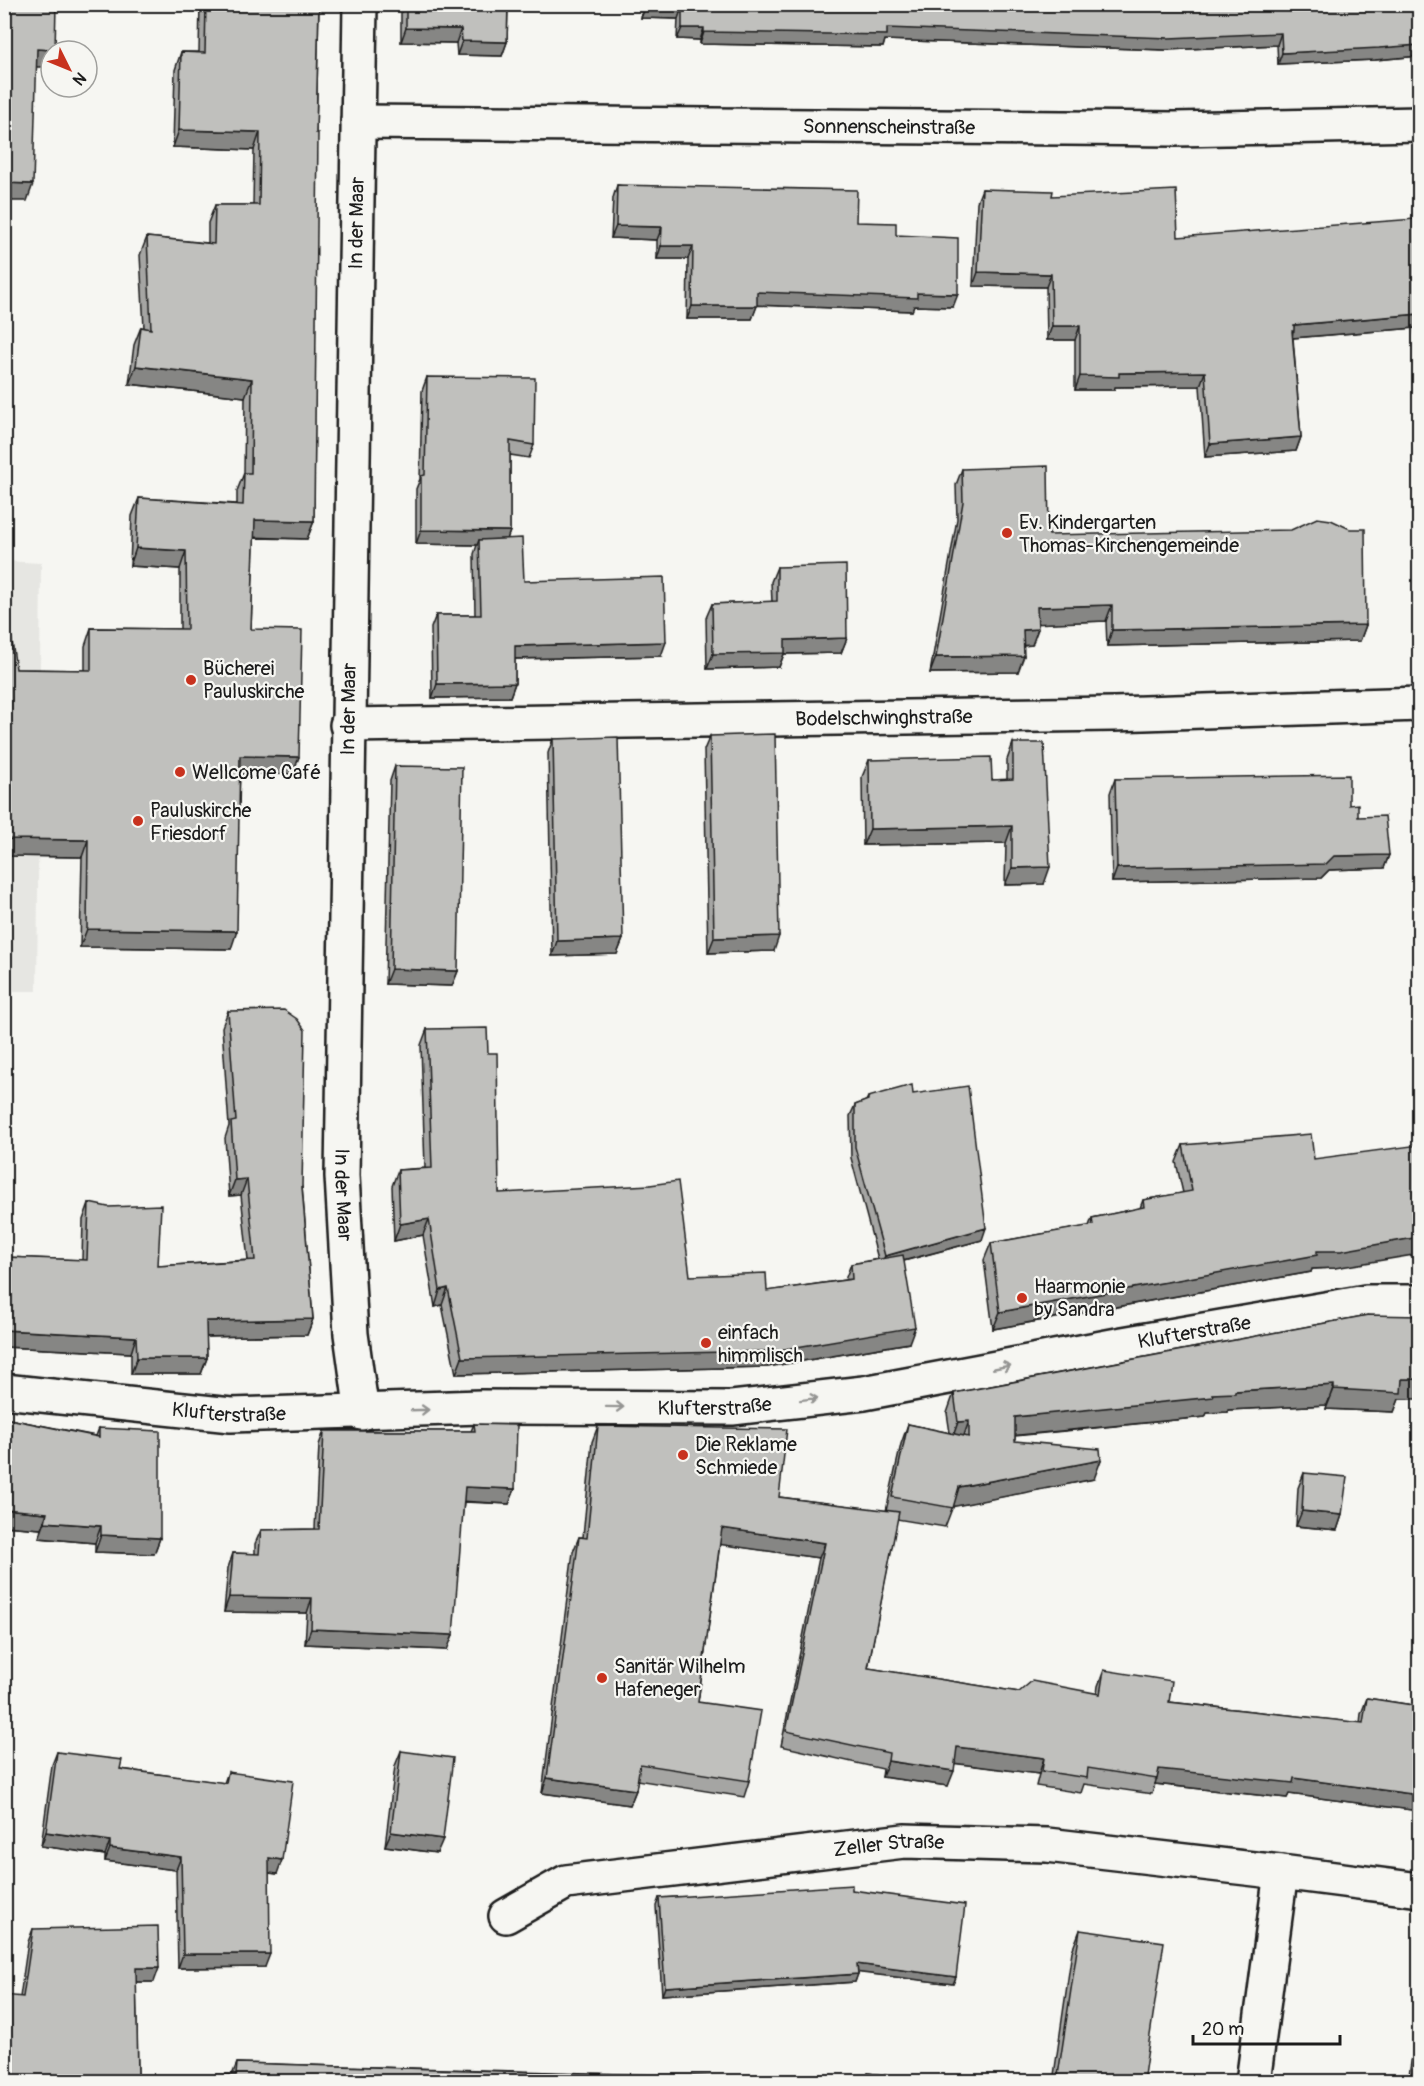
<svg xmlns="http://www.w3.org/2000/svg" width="1424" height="2086" viewBox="0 0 1424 2086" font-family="Pangolin,sans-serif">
<rect width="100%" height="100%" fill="#f6f6f2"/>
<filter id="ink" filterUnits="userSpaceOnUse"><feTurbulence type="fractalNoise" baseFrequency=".0167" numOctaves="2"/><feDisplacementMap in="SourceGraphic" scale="12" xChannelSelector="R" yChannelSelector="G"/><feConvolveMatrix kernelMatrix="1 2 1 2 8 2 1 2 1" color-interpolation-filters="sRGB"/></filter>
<g filter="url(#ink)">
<path fill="#e6e6e2" d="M 4,205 L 12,205 L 5,517 L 4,517 Z
M 5,561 L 41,563 L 37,991 L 5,991 Z"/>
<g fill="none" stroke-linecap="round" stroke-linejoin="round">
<defs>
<g id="street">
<path id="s1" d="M 360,4 L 342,1176 L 351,1334 L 362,1413"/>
<path id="s2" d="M 358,122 L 1175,129 L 1420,124"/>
<path id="s3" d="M 347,725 L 1114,714 L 1420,704"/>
<path id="s4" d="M 4,1391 L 231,1415 L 481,1407 L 732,1408 L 864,1393 L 1123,1344 L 1366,1302 L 1420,1302"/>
<path id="s5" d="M 506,1916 L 566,1882 L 904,1841 L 1047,1845 L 1281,1872 L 1420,1890"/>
<path d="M 1253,2082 L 1281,1872"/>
</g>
</defs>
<use href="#street" stroke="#1c1c1c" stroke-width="38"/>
<use href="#street" stroke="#f6f6f2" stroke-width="33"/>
</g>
<path fill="#a5a5a3" stroke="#1c1c1c" stroke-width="1.5" d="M 200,4 L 319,4 L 316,133 L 314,521 L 307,539 L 254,538 L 251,629 L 293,774 L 240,774 L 231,949 L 80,947 L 82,857 L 4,856 L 16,669 L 85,670 L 85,646 L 91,628 L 180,629 L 180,569 L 130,566 L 132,516 L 139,498 L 237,504 L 237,491 L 244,473 L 245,397 L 129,384 L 134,345 L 141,327 L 144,328 L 140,255 L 147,237 L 208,243 L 208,223 L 215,205 L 253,205 L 254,150 L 173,147 L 175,70 L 181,52 L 199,52 Z
M 401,4 L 508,4 L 507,42 L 502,56 L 457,55 L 456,43 L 401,42 Z
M 613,4 L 1419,4 L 1419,56 L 1375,60 L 1278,64 L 1277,45 L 1165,50 L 885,40 L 883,47 L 700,44 L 700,40 L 677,39 L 678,19 L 641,18 L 642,7 L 613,7 Z
M 617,185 L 856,222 L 896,235 L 953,307 L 914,306 L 912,311 L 757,305 L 752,319 L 687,319 L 688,259 L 657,259 L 657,240 L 611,238 L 613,198 Z
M 982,189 L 1052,196 L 1178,237 L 1419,273 L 1419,361 L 1418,361 L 1415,328 L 1293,338 L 1301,437 L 1296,451 L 1205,457 L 1200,386 L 1115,387 L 1114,390 L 1075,390 L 1075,340 L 1047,340 L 1046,287 L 973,286 L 977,202 Z
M 427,377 L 534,445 L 529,458 L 510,455 L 510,531 L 507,539 L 524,581 L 661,656 L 515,659 L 515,683 L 510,697 L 432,698 L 431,628 L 436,615 L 475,615 L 474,554 L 477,545 L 416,544 L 416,489 L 420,479 L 422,391 Z
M 962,469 L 1049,535 L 1366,625 L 1360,641 L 1107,646 L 1106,621 L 1038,623 L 1032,645 L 1023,646 L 1018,672 L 930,673 L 957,519 L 956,485 Z
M 777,567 L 847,638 L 841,653 L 784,654 L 779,667 L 707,669 L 706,618 L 712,604 L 772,602 L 771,582 Z
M 710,736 L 774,951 L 708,953 L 704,750 Z
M 553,739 L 623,939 L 617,954 L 552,956 L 548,753 Z
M 1013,743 L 1044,884 L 1005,885 L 1006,843 L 863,845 L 862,777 L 869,760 L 992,780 L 1007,780 L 1007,760 Z
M 395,766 L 458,971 L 452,986 L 385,984 L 390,781 Z
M 1115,779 L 1349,805 L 1358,817 L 1389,855 L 1384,868 L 1329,870 L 1321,878 L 1112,882 L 1110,793 Z
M 228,1011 L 302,1187 L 313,1319 L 307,1335 L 206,1337 L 207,1358 L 201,1374 L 131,1374 L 131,1353 L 4,1347 L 4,1257 L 82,1260 L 83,1220 L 89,1203 L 158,1266 L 248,1260 L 241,1195 L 229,1196 L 225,1138 L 229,1126 L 222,1027 Z
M 427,1029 L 488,1053 L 499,1193 L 690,1276 L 767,1291 L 845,1280 L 851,1264 L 878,1259 L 851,1158 L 850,1116 L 855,1105 L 866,1101 L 868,1097 L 913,1094 L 982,1240 L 904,1261 L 909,1343 L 767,1367 L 456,1374 L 442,1305 L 435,1307 L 423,1235 L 394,1241 L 392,1186 L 398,1170 L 425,1168 L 421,1045 Z
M 1183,1145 L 1314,1159 L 1335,1268 L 1312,1269 L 1311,1272 L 993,1329 L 984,1260 L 991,1243 L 1089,1226 L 1092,1218 L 1140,1208 L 1143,1200 L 1183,1193 L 1176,1162 Z
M 1368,1315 L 1399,1399 L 1394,1412 L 1326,1409 L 1327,1405 L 1228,1410 L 1228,1412 L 1207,1413 L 1205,1417 L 1015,1436 L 1015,1441 L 1094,1479 L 953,1506 L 945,1527 L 897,1519 L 868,1668 L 1019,1692 L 1097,1694 L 1098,1686 L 1104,1670 L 1169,1702 L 1360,1723 L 1361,1714 L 1367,1698 L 1419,1706 L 1419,1811 L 1289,1794 L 1287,1798 L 1155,1784 L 1152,1794 L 1084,1784 L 1081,1793 L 1036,1786 L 1039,1774 L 955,1763 L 948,1786 L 882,1777 L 883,1769 L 781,1746 L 819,1558 L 720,1544 L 698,1702 L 749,1781 L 744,1797 L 637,1780 L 636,1790 L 630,1805 L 542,1793 L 573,1552 L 579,1537 L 583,1537 L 592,1442 L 598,1426 L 779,1497 L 886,1511 L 901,1444 L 908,1424 L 950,1433 L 947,1413 L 954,1393 Z
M 4,1418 L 96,1436 L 99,1428 L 160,1538 L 154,1554 L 95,1552 L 95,1543 L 39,1538 L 41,1529 L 4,1526 Z
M 474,1424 L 515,1489 L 509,1504 L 464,1502 L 447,1650 L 305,1644 L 307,1613 L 224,1612 L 228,1568 L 233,1553 L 255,1554 L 255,1544 L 261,1530 L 315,1529 L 319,1445 L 324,1431 L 471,1431 Z
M 1304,1473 L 1342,1515 L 1337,1530 L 1296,1526 L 1298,1488 Z
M 401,1751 L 437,1853 L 385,1846 L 395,1766 Z
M 57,1752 L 120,1769 L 224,1783 L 228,1772 L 277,1874 L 269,1873 L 265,1967 L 178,1968 L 176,1870 L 105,1861 L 105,1855 L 41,1846 L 52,1765 Z
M 852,1890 L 956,1977 L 953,1984 L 858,1972 L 855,1982 L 662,1995 L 656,1906 L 659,1898 Z
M 33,1929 L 154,1982 L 136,1982 L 138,2075 L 232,2075 L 237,2063 L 865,2081 L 868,2073 L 933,2082 L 4,2082 L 20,1997 L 28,1942 Z
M 1080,1930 L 1143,2082 L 1053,2082 L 1072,1951 Z
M 1419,2011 L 1419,2082 L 1408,2082 Z"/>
<path fill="#868684" stroke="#1c1c1c" stroke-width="1.5" d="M 613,4 L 643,4 L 642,7 L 613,7 Z
M 646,6 L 682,7 L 678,19 L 641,18 Z
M 406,28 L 461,29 L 456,43 L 401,42 Z
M 682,28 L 704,28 L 700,40 L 677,39 Z
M 887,28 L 1281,33 L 1277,45 L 1165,50 L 885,40 L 883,47 L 700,44 L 704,32 Z
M 462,41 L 507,42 L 502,56 L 457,55 Z
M 1419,45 L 1419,56 L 1375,60 L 1278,64 L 1282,53 Z
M 37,49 L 55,50 L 54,51 L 51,51 L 51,59 L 48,67 L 31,67 Z
M 179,130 L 260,132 L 254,150 L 173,147 Z
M 4,183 L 33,184 L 27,201 L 4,201 Z
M 616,226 L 662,227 L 657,240 L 611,238 Z
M 661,246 L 693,246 L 688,259 L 657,259 Z
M 978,272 L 1051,274 L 1046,287 L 973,286 Z
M 757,292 L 917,293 L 958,294 L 953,307 L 914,306 L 912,311 L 752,305 Z
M 692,306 L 757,306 L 752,319 L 687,319 Z
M 1419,314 L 1415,328 L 1292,338 L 1294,325 Z
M 1052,326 L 1080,326 L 1075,340 L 1047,340 Z
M 136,366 L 252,379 L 245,397 L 129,384 Z
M 1205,372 L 1200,386 L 1115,387 L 1114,390 L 1075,390 L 1080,376 L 1119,373 Z
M 1301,437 L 1296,451 L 1205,457 L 1210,444 Z
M 255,520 L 314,521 L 307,539 L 249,537 Z
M 421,530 L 510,531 L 505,545 L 479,540 L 477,545 L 416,544 Z
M 136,548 L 186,551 L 180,569 L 130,566 Z
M 1112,605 L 1106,621 L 1031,624 L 1037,607 Z
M 1366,625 L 1360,641 L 1107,646 L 1112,630 Z
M 1038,629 L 1032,645 L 1017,646 L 1023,630 Z
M 847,638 L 841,653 L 784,654 L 779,667 L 707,669 L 713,654 L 785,640 Z
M 666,642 L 661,656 L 510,659 L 515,646 Z
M 1024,656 L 1018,672 L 930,673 L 936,657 Z
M 515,683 L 510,697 L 432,698 L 437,684 Z
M 240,756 L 299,757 L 293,774 L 234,774 Z
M 1012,826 L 1006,843 L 863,845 L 870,829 Z
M 5,839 L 88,840 L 82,857 L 4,856 Z
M 1389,855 L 1384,868 L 1329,870 L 1321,878 L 1112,882 L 1117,868 L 1334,856 Z
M 1050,867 L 1044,884 L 1005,885 L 1012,868 Z
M 87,929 L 237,931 L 231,949 L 80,947 Z
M 779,936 L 774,951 L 708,953 L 714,938 Z
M 623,939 L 617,954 L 552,956 L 557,941 Z
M 391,969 L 458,971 L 452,986 L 385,984 Z
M 247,1179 L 241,1195 L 229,1196 L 235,1180 Z
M 429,1219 L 423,1235 L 394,1241 L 400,1224 Z
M 986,1228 L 982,1240 L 880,1267 L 885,1256 Z
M 1419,1237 L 1419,1254 L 1335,1268 L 1312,1269 L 1311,1272 L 993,1329 L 1000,1312 L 1317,1251 Z
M 448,1288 L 442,1305 L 435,1307 L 440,1290 Z
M 313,1319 L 307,1335 L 200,1337 L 206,1321 Z
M 915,1327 L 909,1343 L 767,1367 L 456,1374 L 462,1358 Z
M 4,1330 L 136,1337 L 131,1353 L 4,1347 Z
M 137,1358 L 207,1358 L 201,1374 L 131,1374 Z
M 1402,1379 L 1419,1379 L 1419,1399 L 1399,1399 L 1394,1412 L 1326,1409 L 1334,1389 Z
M 1334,1385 L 1327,1405 L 1228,1410 L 1228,1412 L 1207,1413 L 1205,1417 L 1008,1436 L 1015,1417 L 1235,1391 Z
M 969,1421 L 962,1441 L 951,1442 L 958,1422 Z
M 1101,1460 L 1094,1479 L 951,1507 L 959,1487 Z
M 465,1487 L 515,1489 L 509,1504 L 460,1501 Z
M 4,1509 L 47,1513 L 41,1529 L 4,1526 Z
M 1302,1511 L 1342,1515 L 1337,1530 L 1296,1526 Z
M 45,1522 L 101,1526 L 95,1543 L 39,1538 Z
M 722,1528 L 825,1543 L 819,1558 L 717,1544 Z
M 101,1535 L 160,1538 L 154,1554 L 95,1552 Z
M 229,1597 L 312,1598 L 307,1613 L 224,1612 Z
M 311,1629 L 453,1635 L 447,1650 L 305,1644 Z
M 957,1747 L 1044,1758 L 1039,1774 L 952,1763 Z
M 888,1761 L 954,1771 L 948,1786 L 882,1777 Z
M 1159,1769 L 1294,1778 L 1419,1795 L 1419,1811 L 1289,1794 L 1287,1798 L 1155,1784 Z
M 547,1778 L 636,1790 L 630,1805 L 542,1793 Z
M 46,1832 L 110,1841 L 105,1855 L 41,1846 Z
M 391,1832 L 443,1839 L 437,1853 L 385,1846 Z
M 110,1848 L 181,1857 L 176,1870 L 105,1861 Z
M 269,1858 L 282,1860 L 277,1874 L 264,1872 Z
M 183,1954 L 270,1954 L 265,1967 L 178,1968 Z
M 857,1964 L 956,1977 L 953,1984 L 854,1972 Z
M 136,1968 L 159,1968 L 154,1982 L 131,1982 Z
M 858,1974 L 855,1982 L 662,1995 L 665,1987 Z"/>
<path fill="#c0c0bd" stroke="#1c1c1c" stroke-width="1.5" d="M 4,4 L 56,4 L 55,50 L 37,49 L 33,184 L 4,183 Z
M 206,4 L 319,4 L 316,133 L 318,133 L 314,521 L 255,520 L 251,629 L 302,630 L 299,757 L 240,756 L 237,931 L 87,929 L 88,840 L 5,839 L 4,848 L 4,622 L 9,621 L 16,669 L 91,670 L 91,628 L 187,629 L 186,551 L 136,548 L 139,498 L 243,505 L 244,473 L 251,473 L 252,379 L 136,366 L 141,327 L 151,329 L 147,237 L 214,244 L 215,205 L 259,205 L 260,132 L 179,130 L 181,52 L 205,53 Z
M 406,4 L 508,4 L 507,42 L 462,41 L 461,29 L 406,28 Z
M 646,4 L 1419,4 L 1419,45 L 1379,48 L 1282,53 L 1281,33 L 1169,38 L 887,28 L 887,35 L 704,32 L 704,28 L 682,28 L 682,7 L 646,6 Z
M 617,185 L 857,190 L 856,222 L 896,223 L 896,235 L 958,238 L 958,294 L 917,293 L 917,298 L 757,292 L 757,306 L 692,306 L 693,246 L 661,246 L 662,227 L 616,226 Z
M 982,189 L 1053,191 L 1052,196 L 1176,190 L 1178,237 L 1415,219 L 1419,273 L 1419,314 L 1294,325 L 1294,331 L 1292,331 L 1301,437 L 1210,444 L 1205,372 L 1119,373 L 1119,377 L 1080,376 L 1080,326 L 1052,326 L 1051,274 L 978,272 Z
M 427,377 L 535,378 L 534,445 L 510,441 L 510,531 L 421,530 L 421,476 L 425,475 Z
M 1048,466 L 1049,535 L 1291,530 L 1317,518 L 1331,520 L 1350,529 L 1365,529 L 1366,625 L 1112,630 L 1112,605 L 1037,607 L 1038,629 L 1023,630 L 1024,656 L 936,657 L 963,502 L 962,469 Z
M 522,538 L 524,581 L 664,577 L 666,642 L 515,646 L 515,683 L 437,684 L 436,615 L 481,615 L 479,540 Z
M 846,565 L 847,638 L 785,640 L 785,653 L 713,654 L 712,604 L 777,601 L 777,567 Z
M 775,734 L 779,936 L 714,938 L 710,736 Z
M 618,737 L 623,939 L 557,941 L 553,739 Z
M 1013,743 L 1044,743 L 1050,867 L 1012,868 L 1012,826 L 870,829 L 869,760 L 991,757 L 992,780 L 1013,779 Z
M 395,766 L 462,767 L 458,971 L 391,969 Z
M 1349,775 L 1349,805 L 1358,804 L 1358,817 L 1385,816 L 1389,855 L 1334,856 L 1326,864 L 1117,868 L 1115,779 Z
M 284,1010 L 297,1019 L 305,1030 L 302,1187 L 313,1319 L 206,1321 L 207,1358 L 137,1358 L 136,1337 L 4,1330 L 4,1257 L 87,1260 L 89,1203 L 108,1207 L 161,1205 L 158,1266 L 255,1260 L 247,1179 L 235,1180 L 231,1122 L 236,1121 L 228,1011 Z
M 487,1028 L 488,1053 L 497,1053 L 499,1193 L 650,1185 L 678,1181 L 690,1276 L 766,1273 L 767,1291 L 852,1279 L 851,1264 L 903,1255 L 915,1327 L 773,1351 L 462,1358 L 448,1288 L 440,1290 L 429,1219 L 400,1224 L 398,1170 L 432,1168 L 427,1029 Z
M 912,1085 L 913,1094 L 968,1086 L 986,1228 L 885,1256 L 855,1147 L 855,1105 L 868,1100 L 868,1097 Z
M 1311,1134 L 1314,1159 L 1419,1145 L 1419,1237 L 1341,1251 L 1317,1251 L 1317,1255 L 1000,1312 L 991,1243 L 1093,1225 L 1092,1218 L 1144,1207 L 1143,1200 L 1192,1191 L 1183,1145 Z
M 1368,1315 L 1419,1316 L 1419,1379 L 1402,1379 L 1401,1393 L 1334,1389 L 1334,1385 L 1235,1391 L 1235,1393 L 1212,1394 L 1213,1397 L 1015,1417 L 1015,1441 L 1100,1449 L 1101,1460 L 959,1487 L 953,1508 L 892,1497 L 908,1424 L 969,1437 L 969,1421 L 958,1422 L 954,1393 Z
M 4,1418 L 99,1437 L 99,1428 L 160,1431 L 160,1538 L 101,1535 L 101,1526 L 45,1522 L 47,1513 L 4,1509 Z
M 474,1424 L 517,1425 L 515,1489 L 465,1487 L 453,1635 L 311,1629 L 312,1598 L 229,1597 L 233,1553 L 259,1554 L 261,1530 L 319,1529 L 324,1431 L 475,1431 Z
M 598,1426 L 787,1429 L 779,1497 L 899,1512 L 868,1668 L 1019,1692 L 1032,1681 L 1100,1694 L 1104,1670 L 1172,1681 L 1169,1702 L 1363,1723 L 1367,1698 L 1419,1706 L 1419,1795 L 1294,1778 L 1293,1783 L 1159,1769 L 1157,1779 L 1088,1768 L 1087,1778 L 1042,1771 L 1044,1758 L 957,1747 L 954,1771 L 888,1761 L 889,1753 L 786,1731 L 825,1543 L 722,1528 L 698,1702 L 761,1711 L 749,1781 L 640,1764 L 636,1790 L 547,1778 L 579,1537 L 587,1538 Z
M 1304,1473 L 1347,1477 L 1342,1515 L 1302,1511 Z
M 401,1751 L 453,1758 L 443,1839 L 391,1832 Z
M 57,1752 L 122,1760 L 120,1769 L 226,1783 L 228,1772 L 293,1781 L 282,1860 L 269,1858 L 270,1954 L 183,1954 L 181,1857 L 110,1848 L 110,1841 L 46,1832 Z
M 852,1885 L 852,1890 L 965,1905 L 956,1977 L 857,1964 L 858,1974 L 665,1987 L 659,1898 Z
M 158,1926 L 159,1968 L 136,1968 L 138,2075 L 236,2075 L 237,2063 L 866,2082 L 4,2082 L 4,1995 L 23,1997 L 33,1929 Z
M 1080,1930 L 1164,1942 L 1143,2082 L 1057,2082 Z
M 1419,2040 L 1419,2082 L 1413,2082 Z
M 868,2073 L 933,2082 L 867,2082 Z"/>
<defs><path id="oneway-shaft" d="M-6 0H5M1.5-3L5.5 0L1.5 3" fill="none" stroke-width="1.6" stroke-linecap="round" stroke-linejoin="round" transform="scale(1.5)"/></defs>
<g stroke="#949492">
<use href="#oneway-shaft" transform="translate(1002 1367) rotate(-11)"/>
<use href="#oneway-shaft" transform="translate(809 1399) rotate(-7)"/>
<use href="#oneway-shaft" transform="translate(615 1407) rotate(1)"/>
<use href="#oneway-shaft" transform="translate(420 1410) rotate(-2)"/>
</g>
</g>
<g fill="#c8321e" stroke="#f6f6f2" stroke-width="2">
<circle cx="1007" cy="533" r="6"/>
<circle cx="191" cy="680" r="6"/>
<circle cx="180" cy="772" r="6"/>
<circle cx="138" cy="821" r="6"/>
<circle cx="1022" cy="1298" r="6"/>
<circle cx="706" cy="1343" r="6"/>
<circle cx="683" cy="1455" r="6"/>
<circle cx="602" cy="1678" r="6"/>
</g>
<g text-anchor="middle" stroke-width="4.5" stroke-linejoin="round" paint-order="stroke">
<g font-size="20" fill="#1c1c1c" stroke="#f6f6f2">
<text dy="7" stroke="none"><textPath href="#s2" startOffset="531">Sonnenscheinstraße</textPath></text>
<text transform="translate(356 223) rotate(-89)" y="7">In der Maar</text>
<text transform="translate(348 709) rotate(-89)" y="7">In der Maar</text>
<text dy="7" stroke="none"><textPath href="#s3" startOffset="537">Bodelschwinghstraße</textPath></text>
<text dy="7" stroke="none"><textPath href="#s1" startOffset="1191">In der Maar</textPath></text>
<text dy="7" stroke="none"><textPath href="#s4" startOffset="1198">Klufterstraße</textPath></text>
<text dy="7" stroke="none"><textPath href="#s4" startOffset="712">Klufterstraße</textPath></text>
<text dy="7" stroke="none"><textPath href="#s4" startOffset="226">Klufterstraße</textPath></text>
<text dy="7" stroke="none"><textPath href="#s5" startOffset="394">Zeller Straße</textPath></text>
</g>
<g font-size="20" fill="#1c1c1c" stroke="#f6f6f2" text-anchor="start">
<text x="1019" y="529">Ev. Kindergarten<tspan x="1019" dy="23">Thomas-Kirchengemeinde</tspan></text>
<text x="203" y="675">Bücherei<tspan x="203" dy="23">Pauluskirche</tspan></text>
<text x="192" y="779">Wellcome Café</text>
<text x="150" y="817">Pauluskirche<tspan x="150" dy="23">Friesdorf</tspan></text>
<text x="1034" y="1293">Haarmonie<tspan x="1034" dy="23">by Sandra</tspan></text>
<text x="718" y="1339">einfach<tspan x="718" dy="23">himmlisch</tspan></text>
<text x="695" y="1451">Die Reklame<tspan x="695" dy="23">Schmiede</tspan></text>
<text x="614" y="1673">Sanitär Wilhelm<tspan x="614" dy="23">Hafeneger</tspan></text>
</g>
</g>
<rect width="1424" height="2086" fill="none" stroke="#f6f6f2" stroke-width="24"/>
<rect x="12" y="12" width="1400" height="2062" fill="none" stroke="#1c1c1c" stroke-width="2" filter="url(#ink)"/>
<g transform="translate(69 69) rotate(133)"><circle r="28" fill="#f6f6f2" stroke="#9f9f9c" stroke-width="1.5"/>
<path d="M0-4.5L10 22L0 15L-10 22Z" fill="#c8321e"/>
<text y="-9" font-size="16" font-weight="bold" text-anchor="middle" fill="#1c1c1c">N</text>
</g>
<path d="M1193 2035v9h147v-9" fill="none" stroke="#1c1c1c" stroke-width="3"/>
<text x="1202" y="2035" font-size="18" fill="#1c1c1c" stroke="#f6f6f2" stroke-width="4.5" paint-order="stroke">20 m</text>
</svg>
